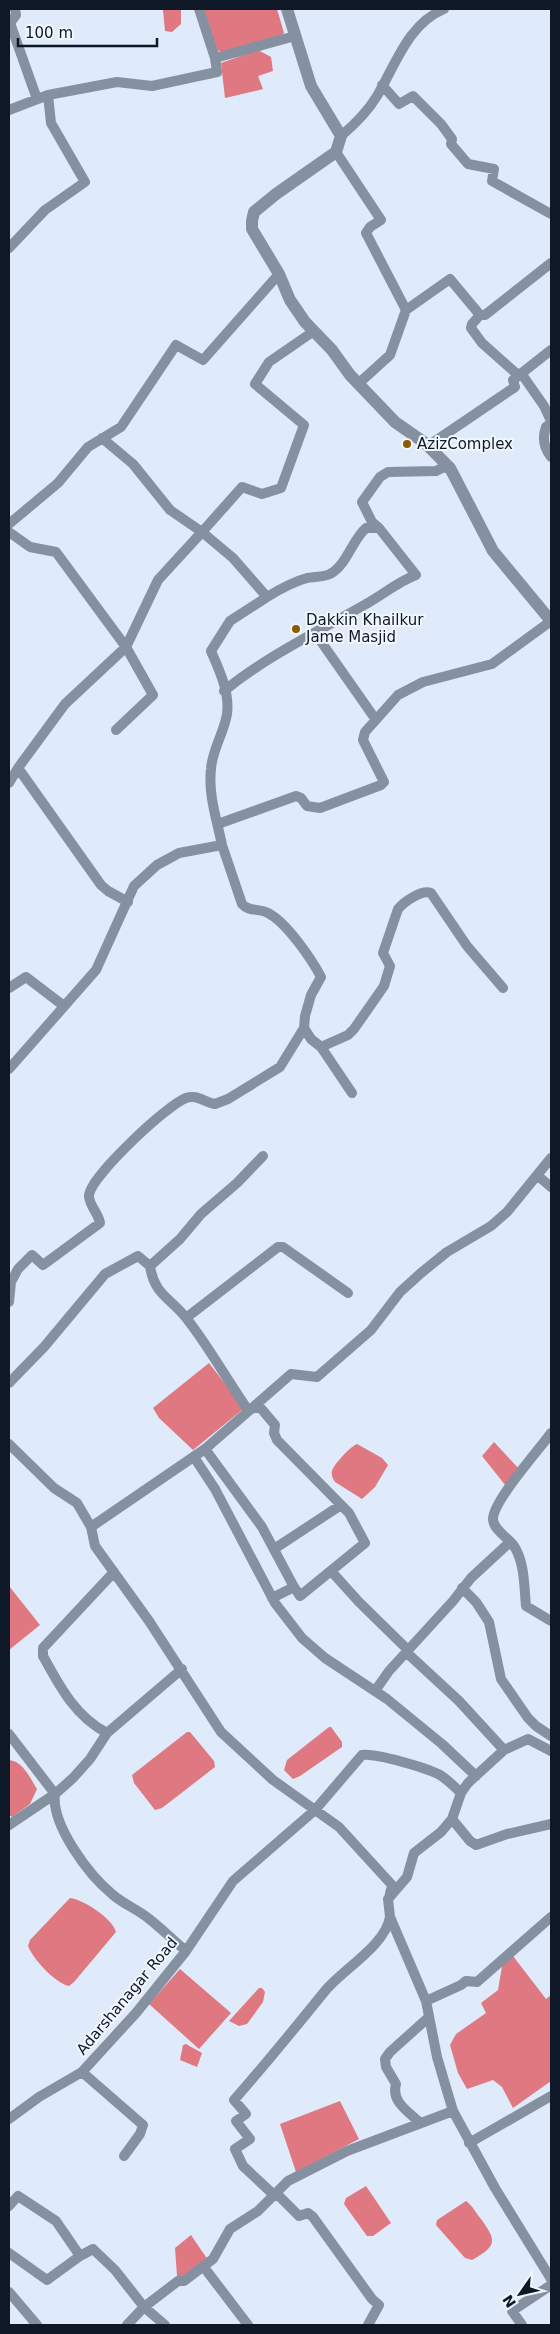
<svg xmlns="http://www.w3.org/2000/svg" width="560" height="2334" viewBox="0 0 560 2334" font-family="'DejaVu Sans',sans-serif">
<rect width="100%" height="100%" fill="#dfeafa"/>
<path fill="#df7880" d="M 166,9 L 181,9 L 181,24 L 172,32 L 165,31 L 163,10 Z
M 201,9 L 277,9 L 284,33 L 278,38 L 223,52 L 218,51 Z
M 258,50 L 271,57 L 273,71 L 258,76 L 263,89 L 225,98 L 221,63 Z
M 209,1363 L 242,1406 L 242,1410 L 193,1450 L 159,1418 L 153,1408 Z
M 494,1442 L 520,1470 L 506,1486 L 482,1456 Z
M 357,1444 L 382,1458 L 388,1465 L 375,1487 L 362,1499 L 335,1482 C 333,1479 331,1475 332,1471 C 334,1464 351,1446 357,1444 Z
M 9,1586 L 40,1625 L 9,1650 Z
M 329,1727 L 331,1727 L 342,1742 L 342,1747 L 300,1776 L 293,1779 L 284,1770 L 287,1760 Z
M 187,1732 L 190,1732 L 214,1761 L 215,1767 L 162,1808 L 155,1810 L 134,1783 L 132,1775 Z
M 9,1760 C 23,1761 30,1778 37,1789 L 30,1804 L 12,1817 L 9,1815 Z
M 70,1898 C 83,1899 113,1919 116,1932 L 74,1982 L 69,1986 C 55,1983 33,1959 28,1946 L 30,1940 Z
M 513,1956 L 546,1999 L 551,1995 L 551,2081 L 513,2108 L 502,2087 L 493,2080 L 467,2089 L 458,2073 L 450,2045 L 456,2034 L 486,2013 L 481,2003 L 498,1990 L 502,1966 Z
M 180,1969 L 231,2013 L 199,2049 L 149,2004 Z
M 259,1988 L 262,1988 L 265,1992 L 263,2002 L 247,2024 L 239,2026 L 229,2021 Z
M 186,2044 L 202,2053 L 197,2067 L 180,2060 L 183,2045 Z
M 340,2101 L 359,2139 L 296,2172 L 280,2124 Z
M 366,2186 L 391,2223 L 373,2236 L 367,2236 L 344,2204 L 346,2198 Z
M 466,2201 C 472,2205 476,2213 481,2219 C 497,2241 497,2246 472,2260 L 465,2258 L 436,2225 L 437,2220 Z
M 191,2235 L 208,2260 L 184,2279 L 177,2276 L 175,2248 Z"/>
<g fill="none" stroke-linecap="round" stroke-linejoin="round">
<path stroke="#8591a1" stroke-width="10" d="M 15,9 L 16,15 L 10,23 L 37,99
M 199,9 L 215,58
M 382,85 L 399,104 L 413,96 L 441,124 L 452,139 L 451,144 L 468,164 L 494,169 L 492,181 L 551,214
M 9,110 L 48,95 L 117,82 L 152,86 L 217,72 L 215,58 L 295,36
M 341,136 C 354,125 368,111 377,96 C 396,64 408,24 444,9
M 336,152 L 381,220 L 370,227 L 366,233 L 406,310 L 390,355 L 358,384
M 9,248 L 45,210 L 85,182 L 51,123 L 48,95
M 406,310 L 450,279 L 480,315 L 485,315 L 551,263
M 480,315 L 472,324 L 471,328 L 482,343 L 518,375
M 521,373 L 544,406 L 551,421
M 551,423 L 546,427 C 542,438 544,448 551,457
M 428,446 L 515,387 L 513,380 L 551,350
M 9,524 L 58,483 L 88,447 L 121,427 L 176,345 L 203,360 L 279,274
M 9,532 L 30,547 L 56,552 L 126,647 L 158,580 L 202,532 L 170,510 L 133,464 L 102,438
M 267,597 C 280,589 292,582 307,578 C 314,577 323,577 330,574 C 347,565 352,540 366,528 L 379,528
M 315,633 L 376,720
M 224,691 C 267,656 319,631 366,604 C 383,595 397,582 416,575 L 379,528 L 372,522 L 362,502 L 380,477 L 388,472 L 436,471 L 444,467 L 450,468
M 116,730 L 153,695 L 126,647 L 65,704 L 18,768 L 101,885 L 108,891 L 128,902
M 9,783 L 18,768
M 218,824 L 296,796 L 301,798 L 307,806 L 320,808 L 381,785 L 384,782 L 363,740 L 365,732 L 398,695 L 423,682 L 492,664 L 551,621
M 222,845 C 217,820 208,795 211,769 C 212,750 224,733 227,714 C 230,692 219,670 211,651 L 230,621 L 267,597 L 233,558 L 202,532 L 242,487 L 262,494 L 281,488 L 304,425 L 255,384 L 269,362 L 314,331
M 9,988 L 26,977 L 64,1006
M 321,1047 L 348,1035 L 354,1029 L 384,986 L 390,966 L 383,953 L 398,909 C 404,902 422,889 431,893 L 467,946 L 503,988
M 9,1069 L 96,970 L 134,886 L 157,865 L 179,853 L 222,845 L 242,904 C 249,912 259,908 268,913 C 286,922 311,958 321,977 L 311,995 L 305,1016 L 304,1028 L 311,1039 L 321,1047 L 352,1093
M 537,1175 L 551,1187
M 150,1266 C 154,1295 171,1298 187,1319 C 209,1347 227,1380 248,1410
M 9,1302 L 11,1282 L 18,1269 L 32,1255 L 43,1265 L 100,1223 C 99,1214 88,1204 89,1195 C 91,1176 167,1105 186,1098 C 197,1094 204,1102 215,1104 L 228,1099 L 280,1067 L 304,1028
M 186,1318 L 278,1247 L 283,1247 L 348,1293
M 9,1383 L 44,1347 L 105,1274 L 138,1256 L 150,1266 L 180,1239 L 201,1214 L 237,1183 L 263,1156
M 249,1410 L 259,1406 L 275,1425 L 274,1433 L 277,1440 L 349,1513 L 365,1543 L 300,1596 L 294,1587 L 272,1598
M 551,1433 C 539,1450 493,1501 493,1519 C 493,1530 509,1538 514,1546 C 525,1563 524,1587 526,1606 L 551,1621
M 9,1444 L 54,1488 L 77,1503 L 91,1527 L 95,1546 L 149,1621 L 221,1732 L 273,1780 L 339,1827 L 392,1885 L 389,1898
M 205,1449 L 262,1527 L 294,1587
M 194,1457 L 215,1489 L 275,1603 L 302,1638 L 325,1658 L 387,1699 L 442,1744 L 476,1776
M 91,1527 L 205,1449 L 291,1374 L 317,1377 L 371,1330 L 400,1292 L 421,1273 L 447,1252 L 491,1226 L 507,1212 L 551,1158
M 274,1549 L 341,1505
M 331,1571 L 359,1602 L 408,1650
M 462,1588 L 476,1602 L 489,1622 L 501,1679 L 528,1718 L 536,1726 L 551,1736
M 406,1652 L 459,1701 L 504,1750
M 375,1691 L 389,1671 L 453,1601 L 471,1578 L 510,1542
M 107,1733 C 75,1716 60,1687 43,1656 L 43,1648 L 114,1572
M 9,1734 L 55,1794 C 51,1825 89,1875 112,1894 C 123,1904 137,1909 148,1918 C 161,1928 173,1940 186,1951
M 551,1751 L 528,1739 L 504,1750 L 468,1783 L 461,1793 L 452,1819 L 441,1832 L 414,1853 L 407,1877 L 388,1899 L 390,1917 L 426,2001 L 437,2057 L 453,2111 L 495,2188 L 551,2279
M 452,1819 L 470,1841 L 476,1845 L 507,1834 L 551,1824
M 9,1825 L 55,1794 L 73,1778 L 90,1759 L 107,1733 L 182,1669
M 426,2001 L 461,1985 L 466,1981 L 477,1982 L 551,1917
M 82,2072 L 143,2125 L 140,2134 L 124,2156
M 9,2119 L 39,2097 L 82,2072 L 136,2013 L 186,1951 L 233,1881 L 315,1810 L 362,1755 C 376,1753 427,1768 440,1775 C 448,1780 455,1787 461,1793
M 420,2123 C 408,2111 391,2102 396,2084 L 386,2067 L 385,2059 L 390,2052 L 429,2017
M 469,2143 L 551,2096
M 277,2194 L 299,2216 L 308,2213 L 313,2217 L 372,2299 L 379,2305 L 368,2325
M 275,2196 L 243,2166 L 235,2149 L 250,2139 L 236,2121 L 246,2114 L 234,2100 C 265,2065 295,2028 325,1991 C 343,1969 385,1946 390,1917
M 9,2206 L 18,2196 L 56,2221 L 80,2256 L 93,2249 L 115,2270 L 144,2307 L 165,2325
M 9,2253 L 47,2280 L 80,2256
M 203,2266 L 248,2325
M 9,2292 L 37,2325
M 127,2325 L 144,2307 L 178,2281 L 184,2281 L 213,2259 L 230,2229 L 258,2211 L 288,2181 L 347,2151 L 453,2111
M 522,2325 L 512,2311 L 551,2285"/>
<path stroke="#8591a1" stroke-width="12" d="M 287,9 L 311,86 L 341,136 L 336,152 L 276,194 L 254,212 L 252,221 L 252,229 L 279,274 L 290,300 L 305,322 L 332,350 L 350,375 L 395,422 L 425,443 L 450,468 L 493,551 L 551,621"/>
</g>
<g fill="#895c00" stroke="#f1f7ff" stroke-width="2">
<circle cx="407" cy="444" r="5"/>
<circle cx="296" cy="629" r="5"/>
</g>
<g text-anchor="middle" stroke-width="4" stroke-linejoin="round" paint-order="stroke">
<g font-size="15" fill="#0e1826" stroke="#f1f7ff" text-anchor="start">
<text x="417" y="449">AzizComplex</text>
<text x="306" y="625">Dakkin Khailkur<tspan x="306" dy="17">Jame Masjid</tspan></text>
</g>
<g font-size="15" fill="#0e1826" stroke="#f1f7ff">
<text transform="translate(127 1996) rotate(-50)" y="5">Adarshanagar Road</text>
</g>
</g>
<rect width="560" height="2334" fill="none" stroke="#0e1826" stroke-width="20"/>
<g transform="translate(520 2294) rotate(236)" stroke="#f1f7ff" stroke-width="4" paint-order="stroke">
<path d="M0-4L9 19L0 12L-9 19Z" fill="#0e1826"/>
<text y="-8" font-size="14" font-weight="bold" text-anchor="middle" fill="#0e1826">N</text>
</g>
<path d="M18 38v8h139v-8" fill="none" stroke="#0e1826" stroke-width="2.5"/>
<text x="25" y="38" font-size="15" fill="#0e1826" stroke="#f1f7ff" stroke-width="4" paint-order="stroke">100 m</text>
</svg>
